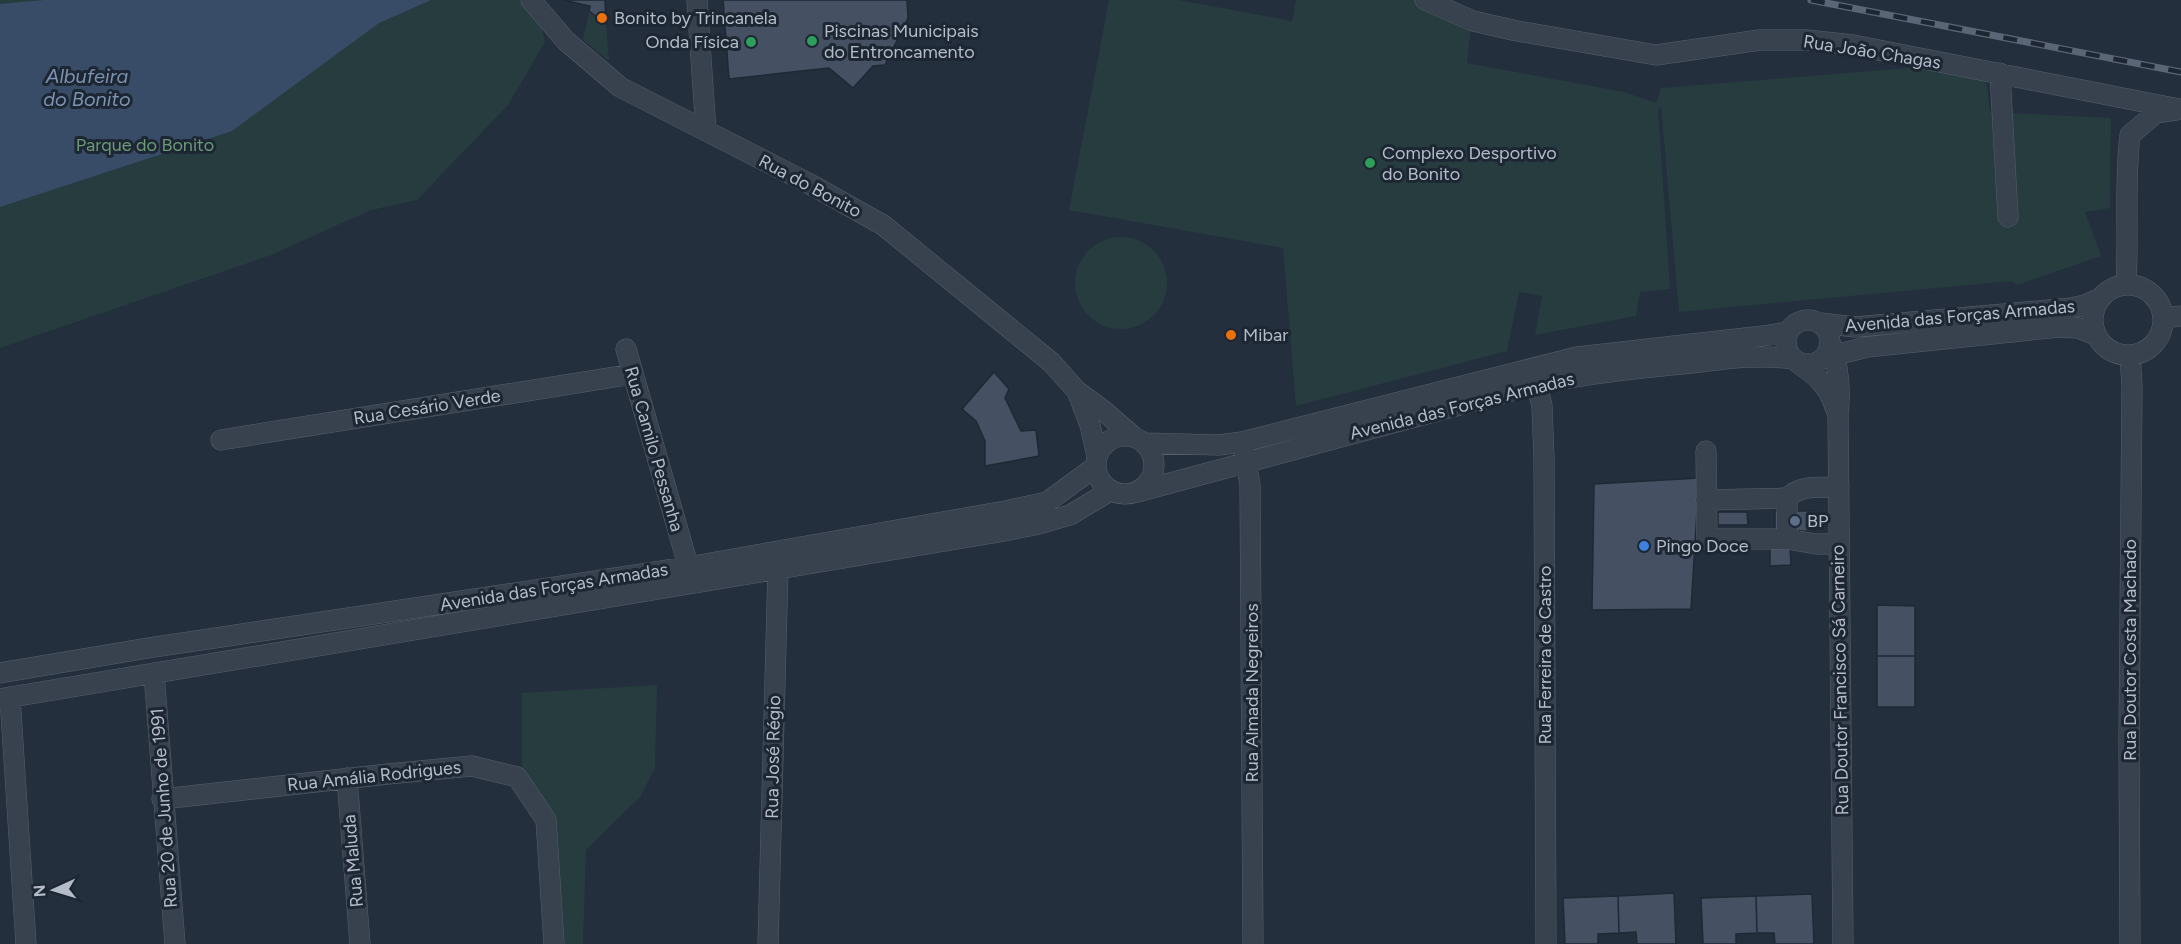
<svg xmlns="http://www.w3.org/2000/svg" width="2181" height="944" viewBox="0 0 2181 944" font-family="Figtree,sans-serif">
<rect width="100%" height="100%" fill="#242f3e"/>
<path fill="#263c3f" d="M 0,0 L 535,0 L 545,42 L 508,105 L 417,200 L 371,210 L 271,255 L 0,348 Z
M 1109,0 L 1178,0 L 1292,21 L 1296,0 L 1416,0 L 1471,25 L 1467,63 L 1624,92 L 1656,103 L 1661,88 L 1921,67 L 1984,80 L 1987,86 L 1990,112 L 2111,118 L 2110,208 L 2085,212 L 2101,256 L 2017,285 L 2011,281 L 1679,312 L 1661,107 L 1658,108 L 1670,289 L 1640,292 L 1636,316 L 1535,335 L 1542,296 L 1519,292 L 1507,351 L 1296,406 L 1283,248 L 1069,210 Z
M 589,11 L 606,24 L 609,61 L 583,40 Z
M1075 283a46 46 0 1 1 92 0a46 46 0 1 1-92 0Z
M 657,685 L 655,768 L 640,797 L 586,850 L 583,944 L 560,944 L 552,825 L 522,777 L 522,693 Z"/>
<path fill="#394c67" d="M 44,0 L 431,0 L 379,23 L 232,131 L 0,207 L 0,4 Z"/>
<path fill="#455162" stroke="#1f2835" stroke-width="1.5" d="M 563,0 L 605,0 L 606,24 L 589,11 L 590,6 Z
M 723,0 L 907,0 L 908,18 L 885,65 L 873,66 L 853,88 L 829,68 L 729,79 Z
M 994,372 L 1009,389 L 1005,398 L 1021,431 L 1036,430 L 1039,456 L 985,466 L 985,441 L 976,421 L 962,409 Z
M 1699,478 L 1691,609 L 1592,610 L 1594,484 Z
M 1775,511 L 1814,511 L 1814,531 L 1775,531 Z
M 1718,512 L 1747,512 L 1748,525 L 1718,525 Z
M 1770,548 L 1790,548 L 1791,565 L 1770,566 Z
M 1877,605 L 1915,606 L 1915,656 L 1877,656 Z
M 1877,656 L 1915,656 L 1915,707 L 1877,707 Z
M 1674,893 L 1676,944 L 1637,944 L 1636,932 L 1619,933 L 1618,896 Z
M 1812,894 L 1814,944 L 1775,944 L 1774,933 L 1757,933 L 1756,896 Z
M 1618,896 L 1619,933 L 1598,934 L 1598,944 L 1565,944 L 1563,898 Z
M 1756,896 L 1757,933 L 1736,934 L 1736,944 L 1703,944 L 1701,898 Z"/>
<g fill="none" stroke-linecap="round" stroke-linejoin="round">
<defs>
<path id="minor" d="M 531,0 L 566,41 L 620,87 L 808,183 L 883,225 L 1051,362 L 1077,391 L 1104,411 L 1134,437
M 697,0 L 706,131
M 1425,0 L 1473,21 L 1517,31 L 1656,55 L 1760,40 L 1807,40 L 1853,45 L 2179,109
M 2000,73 L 2008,217
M 2126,285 C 2129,235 2124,185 2130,135 L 2156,113 L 2176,110
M2093 320a35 35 0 1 1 70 0a35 35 0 1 1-70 0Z
M 2163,318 L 2181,316
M1786 342a22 22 0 1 1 44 0a22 22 0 1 1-44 0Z
M 1820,323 L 1855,327 L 2071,308 L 2085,305 L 2099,299
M 1830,342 C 1839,366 1841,389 1838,415 L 1843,944
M 626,349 L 692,579
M 2130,355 L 2132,386 L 2129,739 L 2130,944
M 1824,358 L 1867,347 L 2059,327 L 2078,328 L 2096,335
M 1798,363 C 1818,377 1829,386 1836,410
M 1534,372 L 1542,406 L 1544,458 L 1546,944
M 1077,391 L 1090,425 L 1097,456
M1096 465a29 29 0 1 1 58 0a29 29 0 1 1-58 0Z
M 221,440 L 633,374
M 1144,443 L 1219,445 L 1242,442 L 1577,357 L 1763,336 L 1788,332
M 1244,451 L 1250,485 L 1253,944
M 1706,451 L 1707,539 L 1787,539
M 1839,487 C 1820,488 1801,484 1787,498 L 1787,539 L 1816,544 L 1839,544
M 1137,492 L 1538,384 C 1589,373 1640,368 1692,363 C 1725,359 1759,354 1792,359
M 1706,500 L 1787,498
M 0,673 L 148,648 L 688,567 L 1005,511 L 1047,502 L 1095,467
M 154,673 L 175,944
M 10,697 L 26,944
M 0,699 L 999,532 L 1039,524 L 1070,515 L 1110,491
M 347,778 L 360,944
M 162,799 L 388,774 L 472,766 L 517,777 L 546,820 L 554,944
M 768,944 L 778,569"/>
</defs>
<use href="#minor" stroke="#565f6c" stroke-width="21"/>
<use href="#minor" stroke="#38414e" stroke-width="20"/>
<defs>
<path id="rail" d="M 1811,0 L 2181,72"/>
</defs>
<use href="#rail" stroke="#5a6575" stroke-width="7"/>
<use href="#rail" stroke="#1d2633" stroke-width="4.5" stroke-dasharray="14" stroke-linecap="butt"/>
</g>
<g fill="#e8710a" stroke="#1d2633" stroke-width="2">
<circle cx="602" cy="18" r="6"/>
<circle cx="1231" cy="335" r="6"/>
</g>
<g fill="#2e9e5b" stroke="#1d2633" stroke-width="2">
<circle cx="812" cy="41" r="6"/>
<circle cx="751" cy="42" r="6"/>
<circle cx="1370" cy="163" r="6"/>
</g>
<circle fill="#5c6f8a" stroke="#1d2633" stroke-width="2" cx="1795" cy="521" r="6"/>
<circle fill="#3f7fe0" stroke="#1d2633" stroke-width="2" cx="1644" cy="546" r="6"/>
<g text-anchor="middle" stroke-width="6" stroke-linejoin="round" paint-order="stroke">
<g font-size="18" fill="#b4bcc9" stroke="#1d2633" text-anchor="start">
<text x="614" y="24">Bonito by Trincanela</text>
<text x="824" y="37">Piscinas Municipais<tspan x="824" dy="21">do Entroncamento</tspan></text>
<text x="739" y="48" text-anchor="end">Onda Física</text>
<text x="1382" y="159">Complexo Desportivo<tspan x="1382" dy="21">do Bonito</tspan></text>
<text x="1243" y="341">Mibar</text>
<text x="1807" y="527">BP</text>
<text x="1656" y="552">Pingo Doce</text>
</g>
<g font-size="18" fill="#b4bcc9" stroke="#1d2633">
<text transform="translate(1872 52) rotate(9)" y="6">Rua João Chagas</text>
<text transform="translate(810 186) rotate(28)" y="6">Rua do Bonito</text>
<text transform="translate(1960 316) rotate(-5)" y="6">Avenida das Forças Armadas</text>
<text transform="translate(1462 406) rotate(-14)" y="6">Avenida das Forças Armadas</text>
<text transform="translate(427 407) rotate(-9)" y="6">Rua Cesário Verde</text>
<text transform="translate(654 449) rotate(74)" y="6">Rua Camilo Pessanha</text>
<text transform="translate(554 587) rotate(-9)" y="6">Avenida das Forças Armadas</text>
<text transform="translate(2130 650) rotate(-90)" y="6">Rua Doutor Costa Machado</text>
<text transform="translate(1545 655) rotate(-90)" y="6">Rua Ferreira de Castro</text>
<text transform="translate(1840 680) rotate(-91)" y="6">Rua Doutor Francisco Sá Carneiro</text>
<text transform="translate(1252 693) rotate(-90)" y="6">Rua Almada Negreiros</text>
<text transform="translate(773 757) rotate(-89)" y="6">Rua José Régio</text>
<text transform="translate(374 776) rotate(-6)" y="6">Rua Amália Rodrigues</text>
<text transform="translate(164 808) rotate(-94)" y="6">Rua 20 de Junho de 1991</text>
<text transform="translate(353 861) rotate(-95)" y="6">Rua Maluda</text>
</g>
<g font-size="18" fill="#6b9a76" stroke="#1d2633">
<text x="145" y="151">Parque do Bonito</text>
</g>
<g font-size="20" font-style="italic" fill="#7c92b1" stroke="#1d2633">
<text x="87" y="83">Albufeira<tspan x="87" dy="23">do Bonito</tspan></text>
</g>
</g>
<g transform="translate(54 890) rotate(266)" stroke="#1d2633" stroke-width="4.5" paint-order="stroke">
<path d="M0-4.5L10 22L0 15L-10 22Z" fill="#b4bcc9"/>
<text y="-9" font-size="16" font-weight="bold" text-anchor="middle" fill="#b4bcc9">N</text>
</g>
</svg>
